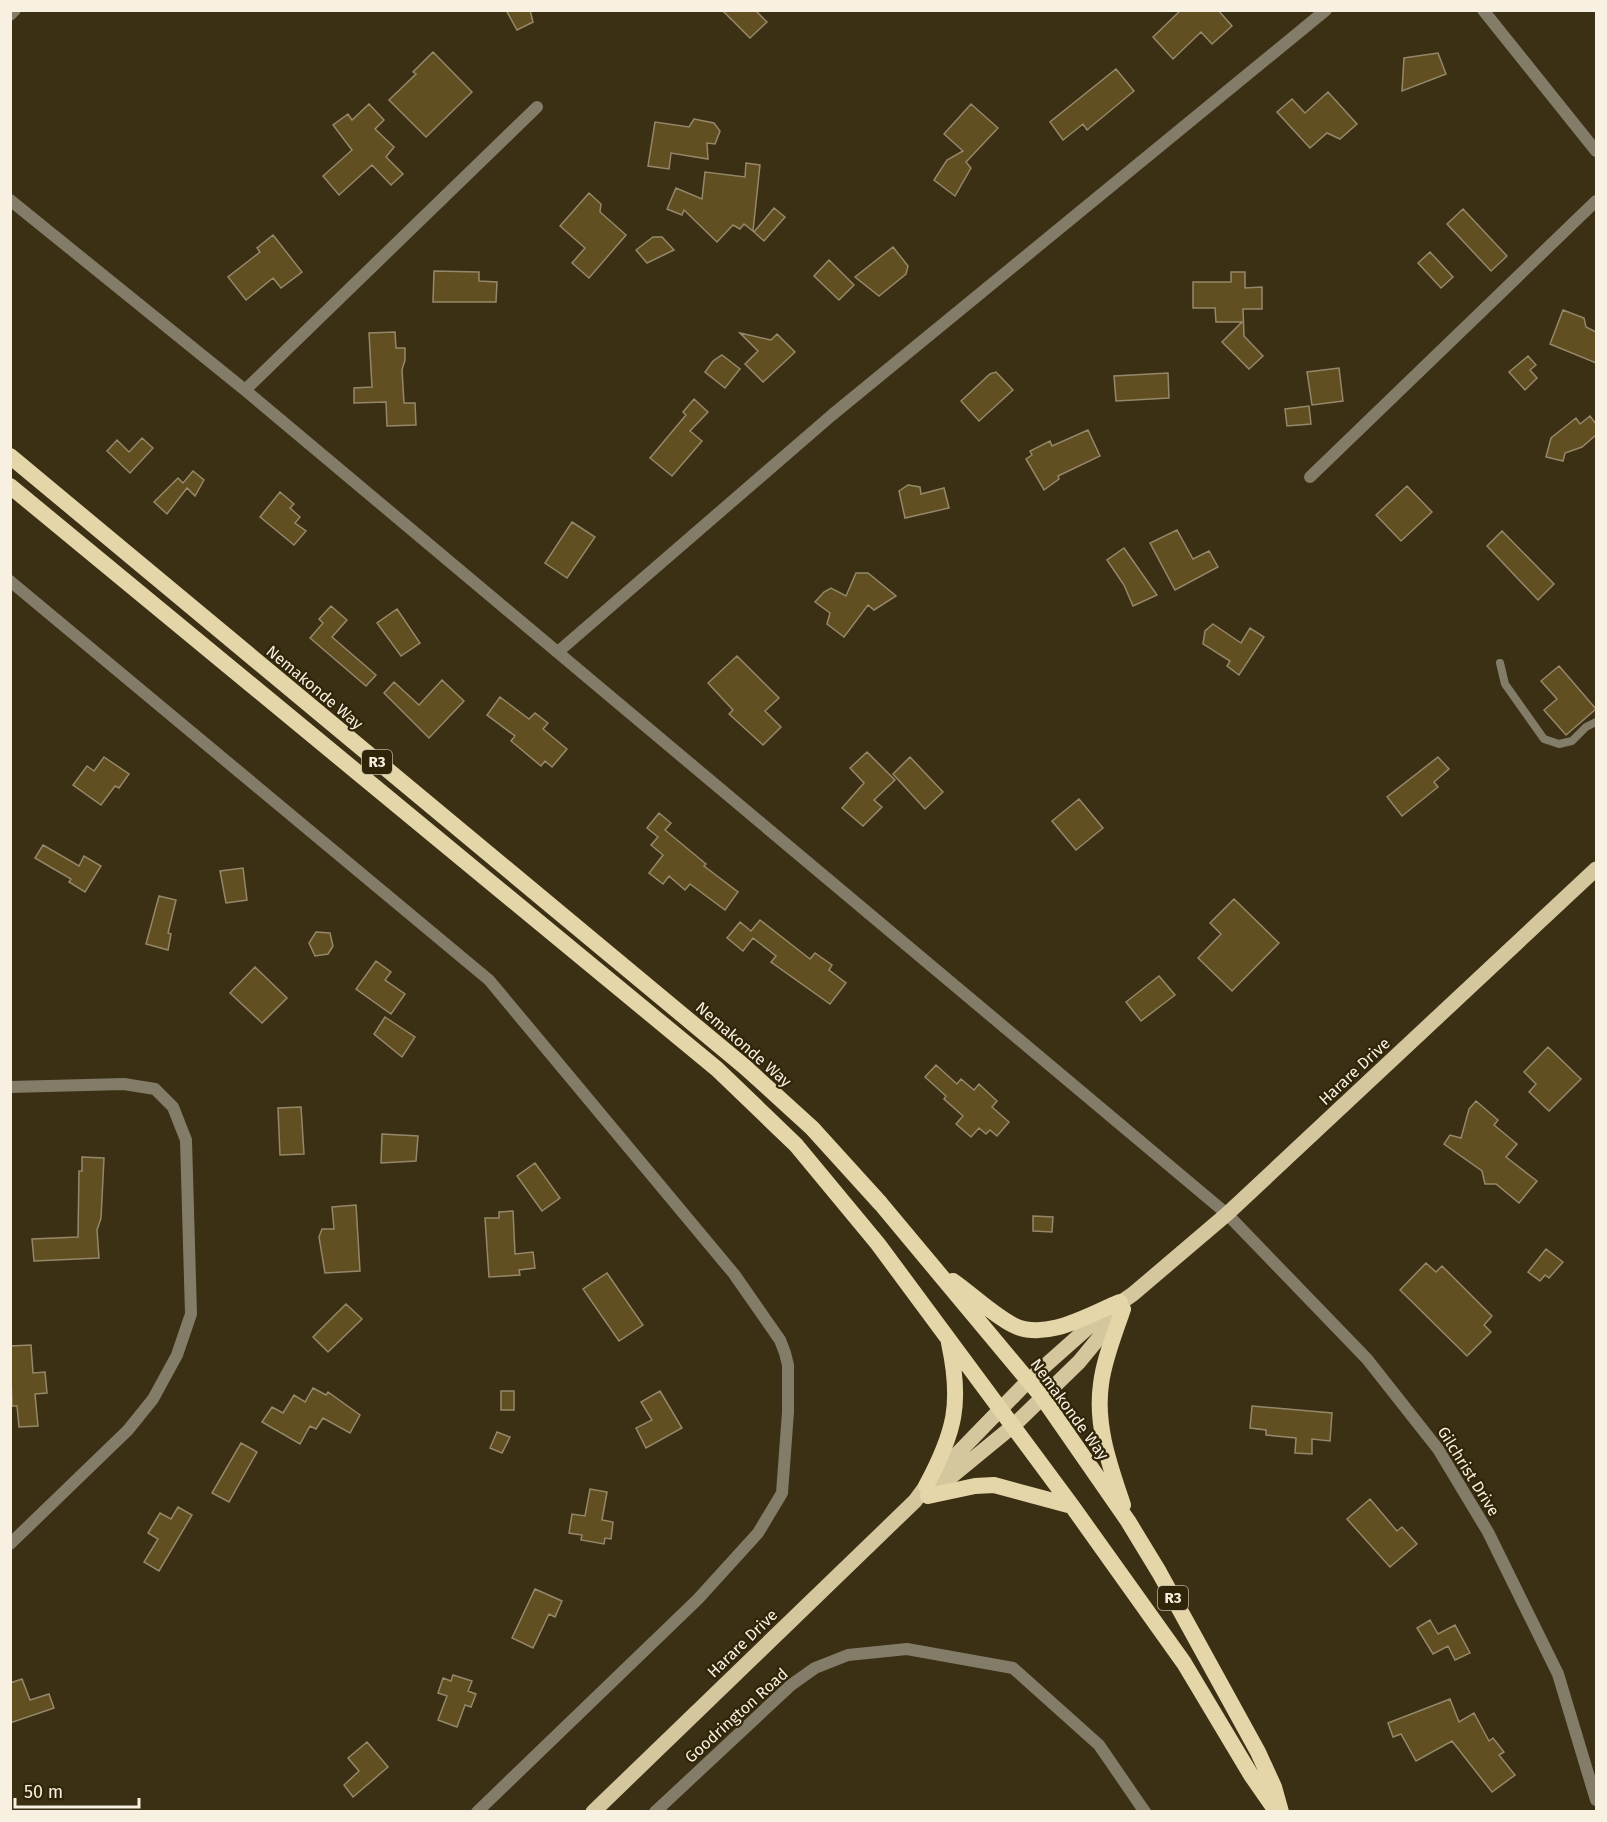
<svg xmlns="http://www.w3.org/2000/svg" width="1607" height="1822" viewBox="0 0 1607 1822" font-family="'Fira Sans',sans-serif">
<rect width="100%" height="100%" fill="#3b2f14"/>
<path fill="#614e21" stroke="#95886a" stroke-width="1.5" d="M 506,10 L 530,10 L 533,22 L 517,30 Z
M 722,10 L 755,10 L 767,22 L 750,38 Z
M 1181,10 L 1218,10 L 1232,26 L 1212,44 L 1201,32 L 1173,59 L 1153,37 Z
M 433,52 L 472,92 L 426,137 L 389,100 L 416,74 L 413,72 Z
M 1438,53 L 1446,74 L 1402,91 L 1404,58 Z
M 1116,69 L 1134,91 L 1087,130 L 1083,124 L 1063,140 L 1050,122 Z
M 1328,92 L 1357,124 L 1340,139 L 1327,133 L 1310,148 L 1277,112 L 1292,99 L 1305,113 Z
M 369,104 L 384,120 L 375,129 L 394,147 L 386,157 L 403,174 L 391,185 L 372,165 L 339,195 L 323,176 L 352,150 L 333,125 L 348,114 L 352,120 Z
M 971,104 L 998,128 L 966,162 L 971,168 L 955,196 L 934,180 L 947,160 L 963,151 L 944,134 Z
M 694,119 L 714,123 L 720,131 L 715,144 L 707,143 L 708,159 L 671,153 L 669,169 L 648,166 L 655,122 L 689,127 Z
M 746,163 L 760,165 L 753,231 L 744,224 L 740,229 L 733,225 L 717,242 L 684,210 L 682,215 L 667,209 L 676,188 L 702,199 L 705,172 L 745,177 Z
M 589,193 L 601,204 L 600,212 L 626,235 L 589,278 L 572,263 L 585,248 L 560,226 Z
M 774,208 L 785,217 L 764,241 L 754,232 Z
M 1463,209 L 1507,256 L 1491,271 L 1447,224 Z
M 273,235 L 302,272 L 281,288 L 273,278 L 246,300 L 228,277 L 260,252 L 257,248 Z
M 653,237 L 662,237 L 674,250 L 647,263 L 636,250 Z
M 893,247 L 908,266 L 906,274 L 879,296 L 855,277 Z
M 1430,252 L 1453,277 L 1441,288 L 1418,263 Z
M 829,260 L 854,285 L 839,300 L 814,276 Z
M 434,271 L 479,272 L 479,281 L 497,282 L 496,302 L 433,302 Z
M 1231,272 L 1245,272 L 1245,288 L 1262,287 L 1262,309 L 1243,309 L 1244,336 L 1263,356 L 1249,369 L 1222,342 L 1242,322 L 1216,322 L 1215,308 L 1193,308 L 1193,282 L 1231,282 Z
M 1563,310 L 1584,318 L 1586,327 L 1596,332 L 1596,363 L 1550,344 Z
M 395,332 L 396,348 L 405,348 L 405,360 L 402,370 L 404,403 L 415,403 L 416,425 L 387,426 L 386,402 L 354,403 L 354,388 L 372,387 L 369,333 Z
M 740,333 L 771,340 L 777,334 L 795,352 L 763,382 L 745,364 L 758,351 Z
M 722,355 L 740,369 L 725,388 L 705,372 L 713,361 Z
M 1528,356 L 1536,365 L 1530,370 L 1537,378 L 1525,390 L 1509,372 Z
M 1339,368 L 1343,401 L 1312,405 L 1307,372 Z
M 996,372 L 1013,390 L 979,421 L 961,401 L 990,374 Z
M 1168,373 L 1169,398 L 1116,401 L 1114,376 Z
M 694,399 L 708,412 L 690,431 L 702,441 L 672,476 L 650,458 L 686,415 L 683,412 Z
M 1309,406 L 1311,424 L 1287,426 L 1285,409 Z
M 1590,416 L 1596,424 L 1596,435 L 1582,447 L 1565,453 L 1563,461 L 1546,457 L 1551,438 L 1576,418 L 1580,424 Z
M 1088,430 L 1100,456 L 1058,476 L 1059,479 L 1044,490 L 1026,459 L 1032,455 L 1030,451 L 1050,441 L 1052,446 Z
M 142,438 L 153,448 L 130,473 L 107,451 L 117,440 L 129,452 Z
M 193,471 L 204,480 L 195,496 L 187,488 L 167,514 L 154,502 L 178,478 L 183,483 Z
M 908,485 L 920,487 L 921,494 L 944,488 L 949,508 L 905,518 L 899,491 Z
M 1407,486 L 1432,512 L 1401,541 L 1376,515 Z
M 280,492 L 294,504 L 290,508 L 300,517 L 295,523 L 306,531 L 294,545 L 260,517 Z
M 572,522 L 595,537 L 567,578 L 545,563 Z
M 1177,530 L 1193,559 L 1209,551 L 1218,567 L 1175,590 L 1150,543 Z
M 1502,531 L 1554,584 L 1538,600 L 1487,546 Z
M 1124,548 L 1157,595 L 1133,606 L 1124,585 L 1107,560 Z
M 856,573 L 868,573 L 896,596 L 874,610 L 868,605 L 844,637 L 827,624 L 830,613 L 815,602 L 824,592 L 831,588 L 846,596 Z
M 331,606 L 347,620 L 332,637 L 376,675 L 366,686 L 310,638 L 323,623 L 319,619 Z
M 397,609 L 420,643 L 401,656 L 377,623 Z
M 1213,624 L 1241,643 L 1250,628 L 1264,637 L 1239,675 L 1227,666 L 1230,661 L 1203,644 L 1205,631 Z
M 737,656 L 779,698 L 765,711 L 781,727 L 763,745 L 729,714 L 733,710 L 708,683 Z
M 1559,666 L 1596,709 L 1566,735 L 1544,710 L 1557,699 L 1541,681 Z
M 442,680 L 464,701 L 429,738 L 384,693 L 394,682 L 419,705 Z
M 500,697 L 529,719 L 535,713 L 548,723 L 543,729 L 567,749 L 552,767 L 545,761 L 541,766 L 511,741 L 515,736 L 487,715 Z
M 867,752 L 895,780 L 874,800 L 882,807 L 863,826 L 842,808 L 864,783 L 850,768 Z
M 104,757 L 129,774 L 119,788 L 115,786 L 101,805 L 73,785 L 87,766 L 94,771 Z
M 910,757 L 943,792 L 925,809 L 893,774 Z
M 1438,757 L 1449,769 L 1434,782 L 1438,787 L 1402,816 L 1387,797 Z
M 1079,799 L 1103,828 L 1076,850 L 1052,821 Z
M 659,813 L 671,823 L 665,830 L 706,864 L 704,866 L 738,892 L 725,910 L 690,884 L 685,890 L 669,876 L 663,884 L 649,873 L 663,855 L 651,845 L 658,837 L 647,828 Z
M 43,845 L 79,866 L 84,856 L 101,866 L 85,892 L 69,882 L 71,879 L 35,858 Z
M 243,868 L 247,900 L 226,903 L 220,871 Z
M 159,896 L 176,900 L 168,933 L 171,934 L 168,950 L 146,944 Z
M 1234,899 L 1279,943 L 1232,991 L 1198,958 L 1221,934 L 1210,923 Z
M 760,920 L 810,959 L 815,953 L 832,965 L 829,970 L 846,983 L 830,1004 L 771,962 L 776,956 L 753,938 L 743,951 L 727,938 L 740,922 L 751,931 Z
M 316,932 L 330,933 L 333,946 L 328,954 L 315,956 L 309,943 Z
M 376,961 L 391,972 L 385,980 L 405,994 L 391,1014 L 356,989 Z
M 255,967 L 287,998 L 262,1023 L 230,993 Z
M 1159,976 L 1175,995 L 1141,1021 L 1126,1002 Z
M 385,1017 L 415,1037 L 402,1057 L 374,1034 Z
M 1548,1047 L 1581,1079 L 1549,1111 L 1529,1092 L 1536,1084 L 1524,1072 Z
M 936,1065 L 957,1084 L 961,1079 L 974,1090 L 979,1084 L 997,1101 L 992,1107 L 1009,1122 L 997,1136 L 990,1130 L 986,1134 L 979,1128 L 971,1137 L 956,1124 L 963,1116 L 944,1099 L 946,1096 L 925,1077 Z
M 1476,1101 L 1498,1120 L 1494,1125 L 1517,1144 L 1506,1157 L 1537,1181 L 1519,1203 L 1496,1184 L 1485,1184 L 1482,1171 L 1444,1144 L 1450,1135 L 1461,1138 L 1469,1109 Z
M 301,1107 L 304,1154 L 280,1155 L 278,1108 Z
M 382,1134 L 418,1136 L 416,1161 L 381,1163 Z
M 82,1157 L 104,1158 L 101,1218 L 97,1230 L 99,1258 L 34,1261 L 32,1239 L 78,1237 L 79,1171 L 82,1171 Z
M 535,1163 L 560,1198 L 542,1211 L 517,1176 Z
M 356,1205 L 360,1271 L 325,1273 L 319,1237 L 322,1229 L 334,1229 L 332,1207 Z
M 513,1211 L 515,1254 L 533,1252 L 535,1268 L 519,1270 L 520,1275 L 489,1277 L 485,1218 L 499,1218 L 499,1212 Z
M 1033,1216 L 1053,1217 L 1052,1232 L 1033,1231 Z
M 1546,1249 L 1563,1262 L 1549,1278 L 1545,1275 L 1540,1281 L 1528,1272 Z
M 1426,1263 L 1436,1272 L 1442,1266 L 1492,1316 L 1484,1325 L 1491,1332 L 1467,1356 L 1400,1290 Z
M 607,1273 L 643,1325 L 619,1341 L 583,1289 Z
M 346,1304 L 362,1319 L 328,1352 L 313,1337 Z
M 31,1345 L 33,1373 L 45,1372 L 47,1393 L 35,1394 L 38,1426 L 19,1427 L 17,1406 L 12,1406 L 10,1346 Z
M 313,1388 L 326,1395 L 328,1392 L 360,1415 L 350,1433 L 323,1418 L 316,1429 L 310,1426 L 300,1444 L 262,1422 L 272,1407 L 283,1413 L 294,1395 L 305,1402 Z
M 501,1391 L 514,1391 L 514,1410 L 501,1410 Z
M 660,1391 L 682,1428 L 646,1448 L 636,1428 L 652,1420 L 641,1402 Z
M 1252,1406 L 1332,1413 L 1330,1441 L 1312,1439 L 1312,1454 L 1295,1453 L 1296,1438 L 1266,1435 L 1266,1430 L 1250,1428 Z
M 497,1432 L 510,1437 L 502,1453 L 490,1448 Z
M 241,1443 L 257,1452 L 229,1502 L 212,1493 Z
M 590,1489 L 607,1492 L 602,1520 L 613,1522 L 611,1539 L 605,1538 L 604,1544 L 581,1540 L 582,1535 L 569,1533 L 572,1514 L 585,1516 Z
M 1370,1499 L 1397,1531 L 1402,1527 L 1417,1544 L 1390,1567 L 1347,1519 Z
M 178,1507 L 192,1515 L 159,1571 L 144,1562 L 158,1539 L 148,1533 L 160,1513 L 171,1519 Z
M 535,1589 L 562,1601 L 555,1617 L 549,1614 L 533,1648 L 512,1638 Z
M 1430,1620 L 1438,1634 L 1455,1625 L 1470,1653 L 1455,1660 L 1448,1646 L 1433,1654 L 1417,1628 Z
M 453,1675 L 472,1681 L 468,1691 L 476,1694 L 471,1707 L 465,1705 L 457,1727 L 438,1720 L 447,1696 L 438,1693 L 443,1678 L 451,1681 Z
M 22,1679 L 30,1700 L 49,1694 L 54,1708 L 10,1723 L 10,1683 Z
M 1450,1699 L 1459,1722 L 1474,1713 L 1489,1741 L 1493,1738 L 1504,1752 L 1499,1755 L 1515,1775 L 1492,1792 L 1452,1741 L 1416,1761 L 1401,1734 L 1393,1737 L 1388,1723 Z
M 367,1742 L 388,1767 L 353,1797 L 344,1785 L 359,1771 L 348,1758 Z"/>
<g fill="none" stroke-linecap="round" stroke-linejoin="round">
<path stroke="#827c68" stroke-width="8" d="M 1500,663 L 1505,684 L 1544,739 L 1559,744 L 1572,741 L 1586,727 L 1596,722"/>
<path stroke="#827c68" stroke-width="12" d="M 1483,10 L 1596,151
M 10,15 L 15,10
M 10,200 L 245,390 L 1227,1214 L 1367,1359 L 1438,1449 L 1488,1532 L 1558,1674 L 1596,1800
M 245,390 L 537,107
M 1310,477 L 1596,201
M 10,581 L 489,980 L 734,1274 L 780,1340 L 785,1353 L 788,1365 L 788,1412 L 782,1493 L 758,1533 L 698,1599 L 477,1812
M 559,651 L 832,415 L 1326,10
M 10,1087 L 124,1084 L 155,1089 L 173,1107 L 186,1140 L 191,1314 L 177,1355 L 153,1399 L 128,1430 L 10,1544
M 655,1812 L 791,1685 L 815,1668 L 848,1655 L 907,1649 L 1013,1668 L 1099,1745 L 1145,1812"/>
<path stroke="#d4c79e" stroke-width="15" d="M 929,1495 L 1013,1426 L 1079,1362 L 1117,1316
M 593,1812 L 915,1501 L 926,1486 L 1029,1380 L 1100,1317 L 1133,1294 L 1227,1214 L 1596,869"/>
<path stroke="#e4d6a8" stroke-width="16" d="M 10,456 L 745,1067 L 812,1128 L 881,1204 L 1042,1397 L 1128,1521 L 1159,1572 L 1258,1752 L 1274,1787 L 1281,1812
M 10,486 L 717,1069 L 796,1145 L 878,1244 L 1072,1506 L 1184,1663 L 1251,1775 L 1276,1811
M 953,1281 C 973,1295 992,1314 1013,1325 C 1046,1342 1090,1314 1120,1302
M 1123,1309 C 1115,1333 1104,1359 1101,1384 C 1095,1426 1110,1466 1123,1505
M 926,1486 C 955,1432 962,1403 949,1343
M 928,1496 L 975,1486 L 994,1485 L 1072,1506"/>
</g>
<g text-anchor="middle" stroke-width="4.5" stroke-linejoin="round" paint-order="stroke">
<g fill="#312509" stroke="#bcb4a0" stroke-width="1.5">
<rect x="362" y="750" width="30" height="24" rx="4.5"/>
<rect x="1158" y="1586" width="30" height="24" rx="4.5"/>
</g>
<g font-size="15" font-weight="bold" fill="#f8f1e1">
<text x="377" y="767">R3</text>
<text x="1173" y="1603">R3</text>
</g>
<g font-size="16" fill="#f8f1e1" stroke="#312509">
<text transform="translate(315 687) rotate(40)" y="6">Nemakonde Way</text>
<text transform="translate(744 1044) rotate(41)" y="6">Nemakonde Way</text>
<text transform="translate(1354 1071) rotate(-43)" y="6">Harare Drive</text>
<text transform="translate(1070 1409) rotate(54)" y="6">Nemakonde Way</text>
<text transform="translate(1469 1471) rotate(58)" y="6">Gilchrist Drive</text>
<text transform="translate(742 1643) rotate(-44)" y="6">Harare Drive</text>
<text transform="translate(736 1715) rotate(-42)" y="6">Goodrington Road</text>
</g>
</g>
<rect width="1607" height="1822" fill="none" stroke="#f8f1e1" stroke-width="24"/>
<path d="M15 1798v9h124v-9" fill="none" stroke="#f8f1e1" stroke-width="3"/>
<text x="24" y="1798" font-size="18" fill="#f8f1e1" stroke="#312509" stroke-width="4.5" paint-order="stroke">50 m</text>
</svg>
